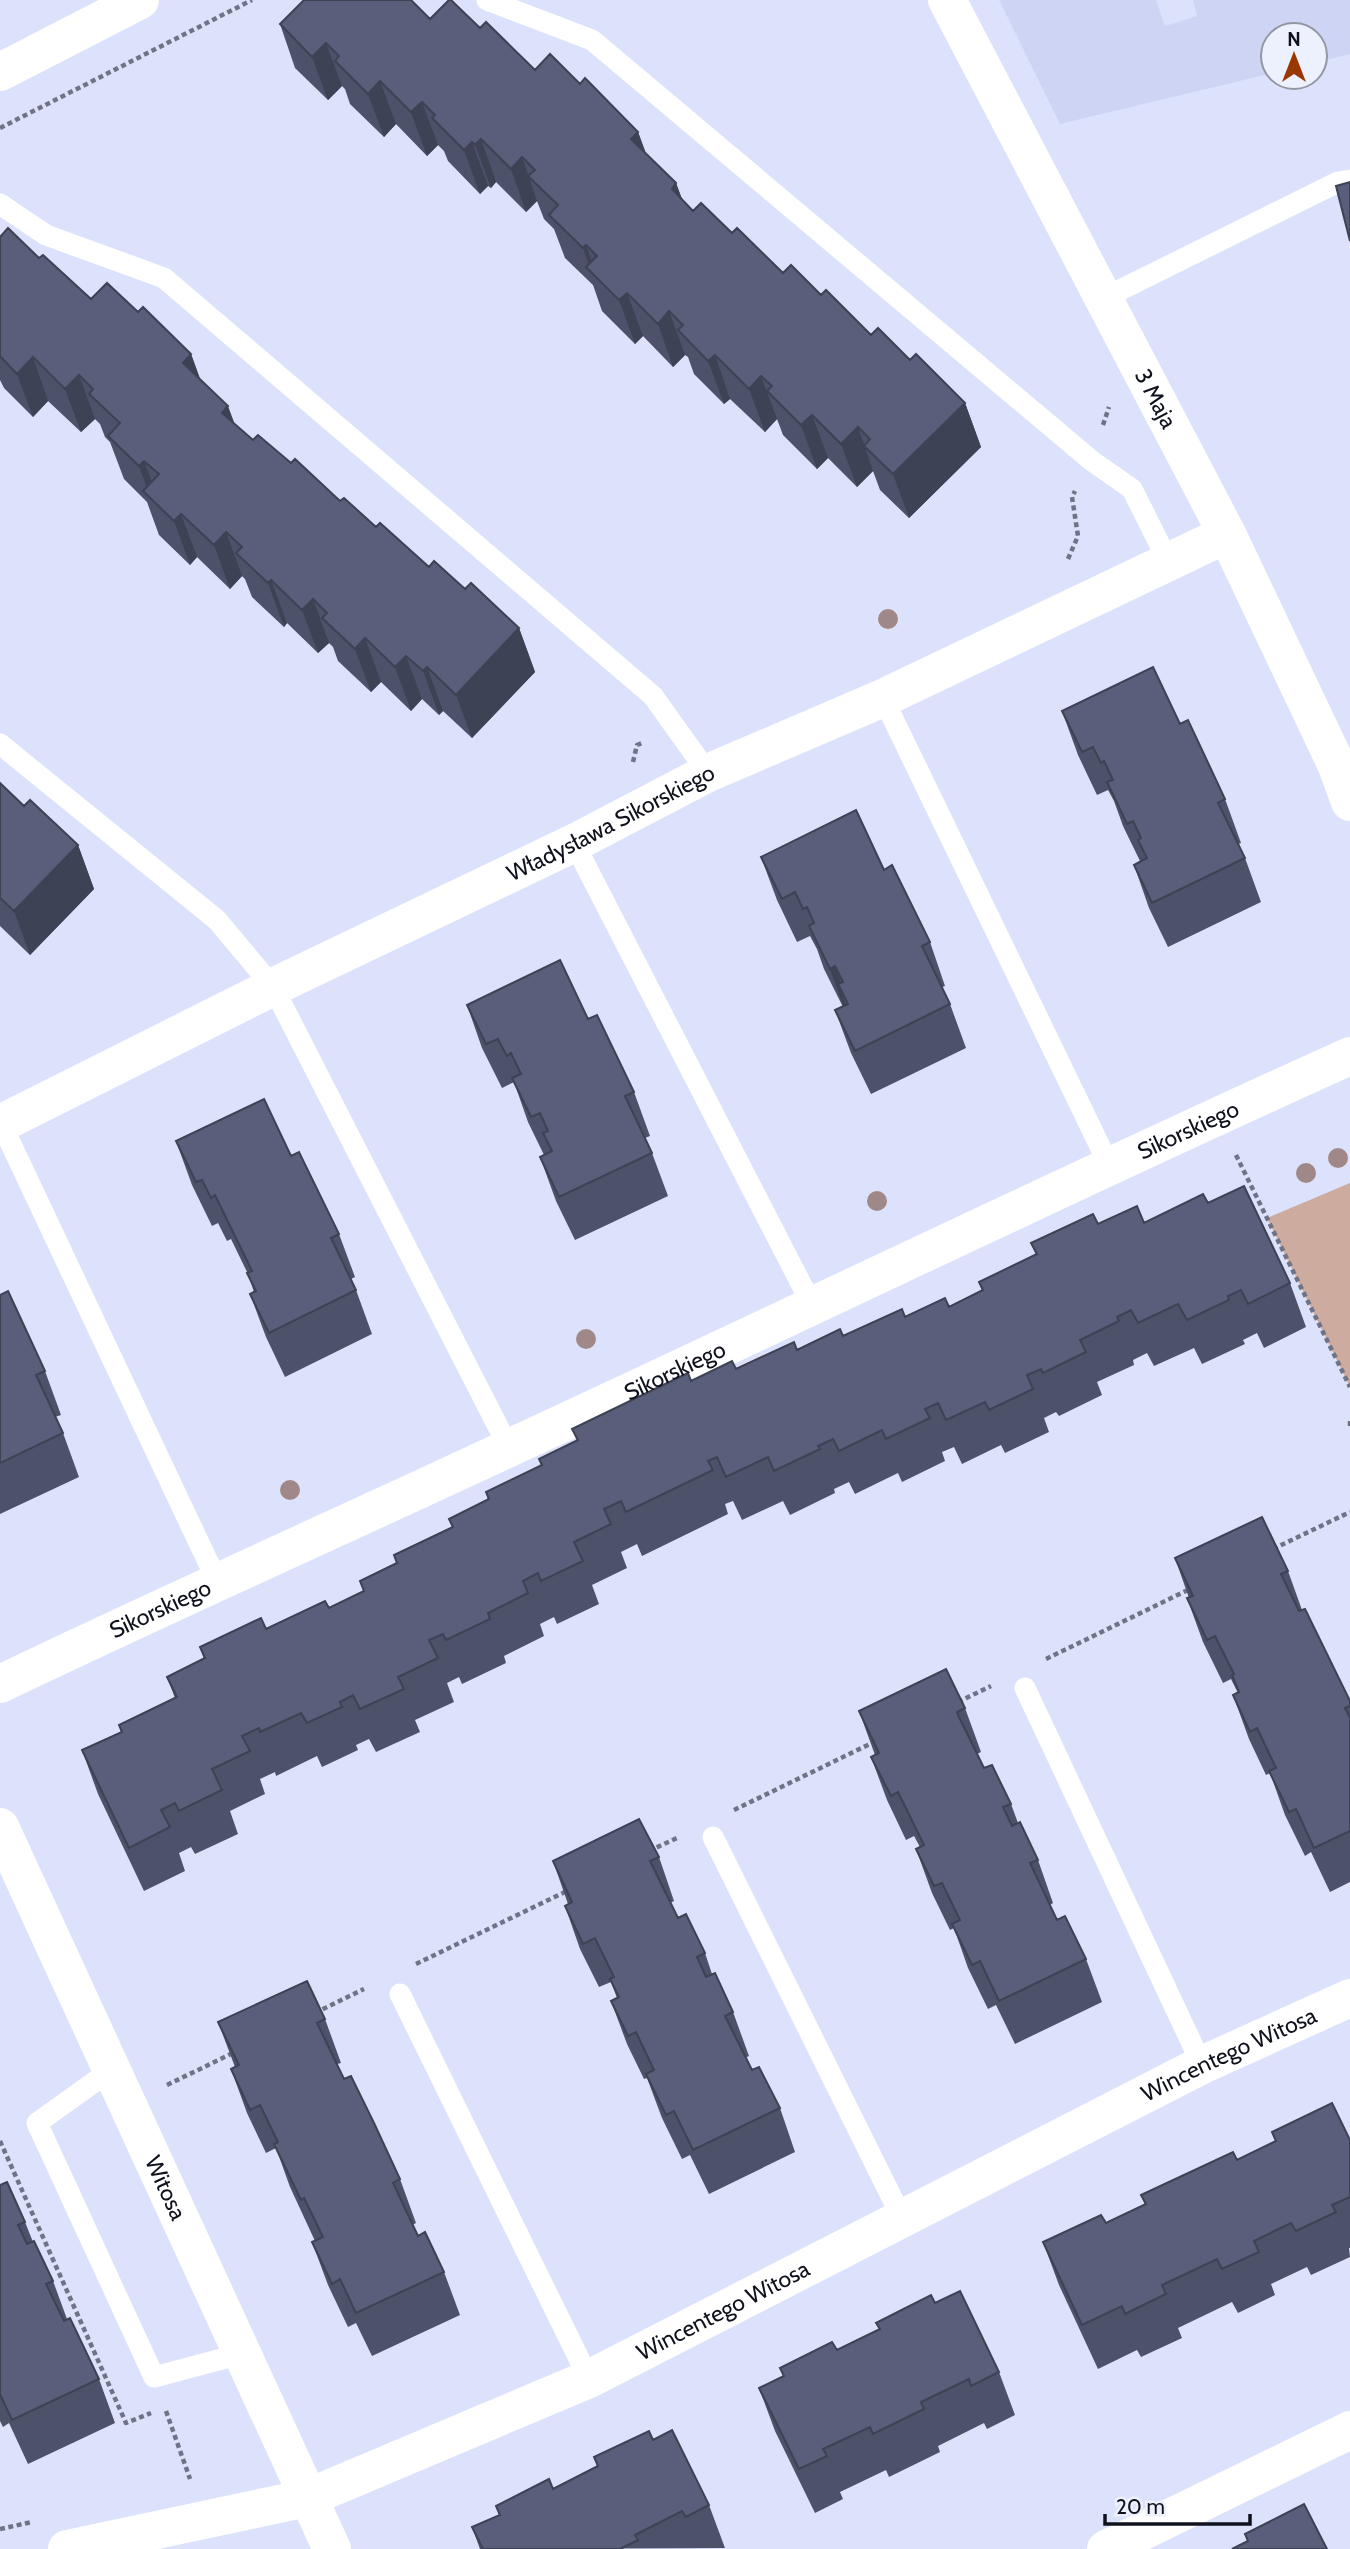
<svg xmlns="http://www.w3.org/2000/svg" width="1350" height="2549" viewBox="0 0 1350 2549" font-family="Cabin,sans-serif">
<rect width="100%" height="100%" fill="#dce2fc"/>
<path fill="#ced5f4" d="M 999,0 L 1156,0 L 1165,26 L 1197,16 L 1193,0 L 1350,0 L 1350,54 L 1315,63 L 1315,35 L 1273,35 L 1273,73 L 1060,124 Z"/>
<path fill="#cdab9e" d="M 1350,1183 L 1350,1387 L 1267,1218 Z"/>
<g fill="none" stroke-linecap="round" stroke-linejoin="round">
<path stroke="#6f7385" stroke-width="4.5" stroke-dasharray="5 3.5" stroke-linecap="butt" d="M 0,128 L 252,0
M 1103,425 L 1109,407
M 1068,559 L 1078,536 L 1072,497 L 1075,491
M 633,762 L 637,745 L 642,743
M 1236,1155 L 1350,1387
M 1350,1421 L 1350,1426
M 1273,1549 L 1350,1512
M 1046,1659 L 1192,1588
M 958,1702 L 991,1686
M 734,1810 L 874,1742
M 649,1851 L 679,1837
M 416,1964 L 569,1890
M 315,2013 L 364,1989
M 167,2085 L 235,2052
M 0,2141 L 126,2423 L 151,2413
M 166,2411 L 190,2479
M 0,2529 L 32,2522"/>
<path stroke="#fff" stroke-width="21" d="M 487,0 L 592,40 L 1092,461 L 1132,489 L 1168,561
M 0,204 L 46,235 L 164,278 L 653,696 L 708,773
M 1102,299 L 1338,182 L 1350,180
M 883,698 L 1109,1165
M 0,744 L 217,920 L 273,987 L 509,1448
M 574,843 L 812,1305
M 1,1123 L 217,1581
M 1025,1688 L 1202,2065
M 713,1837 L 902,2218
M 400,1994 L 589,2379
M 111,2070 L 37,2123 L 154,2377 L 241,2354"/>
<g stroke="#fff" stroke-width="38">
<path id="s1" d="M 947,0 L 1227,534 L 1337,766 L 1350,802"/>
<path d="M 0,72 L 140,0"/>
<path id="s2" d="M 0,1124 L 273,987 L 574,843 L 708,773 L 883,698 L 1227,534"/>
<path id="s3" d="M 0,1684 C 169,1603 340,1527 509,1448 C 790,1318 1068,1183 1350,1056"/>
<path id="s4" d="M 0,1827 L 332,2549"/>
<path id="s5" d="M 67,2549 L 307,2498 L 589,2379 L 1202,2065 L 1350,1998"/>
<path d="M 1106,2549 L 1350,2430"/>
</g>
</g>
<g fill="#a18888">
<circle cx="888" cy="619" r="10"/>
<circle cx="1338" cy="1158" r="10"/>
<circle cx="1306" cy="1173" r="10"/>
<circle cx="877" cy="1201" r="10"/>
<circle cx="586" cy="1339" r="10"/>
<circle cx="290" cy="1490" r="10"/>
</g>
<path fill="#4d5169" d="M 430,19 L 480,28 L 535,70 L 580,84 L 638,132 L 646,154 L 676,183 L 682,199 L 693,211 L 732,233 L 783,273 L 821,295 L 871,335 L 910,360 L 965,403 L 981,447 L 909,518 L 880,490 L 873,471 L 857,487 L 828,458 L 817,469 L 783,435 L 777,419 L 765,432 L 730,399 L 724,404 L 694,374 L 688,357 L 685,355 L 673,367 L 643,336 L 635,344 L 602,311 L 593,285 L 565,258 L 554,229 L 544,219 L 537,201 L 526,212 L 496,182 L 491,188 L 488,186 L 480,194 L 448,161 L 444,151 L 438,145 L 427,156 L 396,124 L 384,137 L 350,104 L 345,89 L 342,86 L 328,100 L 295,68 L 280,24 Z
M 0,237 L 39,258 L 91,299 L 138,312 L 191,354 L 200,379 L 234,424 L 253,440 L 291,463 L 429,567 L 465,589 L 519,628 L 535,672 L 472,738 L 443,711 L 439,715 L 422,699 L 411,711 L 381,682 L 371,692 L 338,661 L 333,647 L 329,643 L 318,653 L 287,623 L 284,627 L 252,597 L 245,579 L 242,576 L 230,589 L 197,557 L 190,565 L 159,535 L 147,502 L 124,479 L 110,442 L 105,437 L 100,424 L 95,419 L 81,432 L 48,401 L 33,417 L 4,388 L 0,380 Z
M 1062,711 L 1180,724 L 1225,799 L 1241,843 L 1238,844 L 1245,858 L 1261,902 L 1168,947 L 1149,908 L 1134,865 L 1140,861 L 1123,826 L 1114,801 L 1108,790 L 1097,795 L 1078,755 Z
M 0,783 L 24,806 L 78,845 L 94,889 L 30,955 L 0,926 Z
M 761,857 L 884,870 L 930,942 L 945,986 L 942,987 L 950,1004 L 966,1048 L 871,1094 L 851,1053 L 835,1010 L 843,1007 L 824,969 L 817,949 L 810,936 L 797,942 L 777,900 Z
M 467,1005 L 588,1019 L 634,1092 L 650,1136 L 645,1138 L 652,1153 L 668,1196 L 575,1240 L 556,1201 L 540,1157 L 544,1155 L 528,1122 L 514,1082 L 502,1088 L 482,1048 Z
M 176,1141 L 291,1156 L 339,1234 L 355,1277 L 351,1279 L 356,1290 L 372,1334 L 285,1377 L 266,1337 L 250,1294 L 254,1292 L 248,1274 L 231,1239 L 227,1241 L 218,1223 L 212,1226 L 192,1185 Z
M 1208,1203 L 1290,1283 L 1306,1327 L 1264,1348 L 1257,1333 L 1243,1340 L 1245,1344 L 1202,1364 L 1194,1348 L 1154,1366 L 1147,1353 L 1133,1360 L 1134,1365 L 1097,1382 L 1102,1395 L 1059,1416 L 1056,1412 L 1044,1418 L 1049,1432 L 1005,1453 L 1001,1445 L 962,1464 L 954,1447 L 942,1452 L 945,1461 L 902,1482 L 898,1473 L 855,1494 L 849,1482 L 834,1489 L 835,1493 L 790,1515 L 783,1501 L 742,1520 L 733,1501 L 725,1504 L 728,1514 L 642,1556 L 637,1544 L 621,1552 L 627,1568 L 592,1585 L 599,1604 L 557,1624 L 554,1617 L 540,1624 L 544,1636 L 504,1656 L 506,1663 L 462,1684 L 459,1677 L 447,1683 L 454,1702 L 415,1720 L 420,1732 L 376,1752 L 369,1739 L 356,1745 L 358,1750 L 322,1767 L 317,1756 L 276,1776 L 275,1772 L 260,1779 L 265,1794 L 230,1811 L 238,1834 L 195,1854 L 191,1847 L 179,1853 L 185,1871 L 144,1891 L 98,1794 L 82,1750 L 121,1732 L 119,1725 L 175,1698 L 167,1677 L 204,1659 L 200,1647 L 266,1629 L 329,1608 L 364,1592 L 360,1581 L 397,1563 L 394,1555 L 452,1527 L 449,1519 L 488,1500 L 486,1492 L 541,1466 L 539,1459 L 577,1441 L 572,1429 L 691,1381 L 736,1369 L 905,1317 L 949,1307 L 982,1291 L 979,1282 L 1036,1255 L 1031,1243 L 1098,1224 L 1144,1223 Z
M 0,1295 L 45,1371 L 61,1415 L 55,1417 L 63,1433 L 79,1477 L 0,1514 Z
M 1175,1558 L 1288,1571 L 1302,1610 L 1350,1701 L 1350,1882 L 1330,1892 L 1311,1852 L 1305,1856 L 1285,1815 L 1270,1773 L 1266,1775 L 1249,1739 L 1233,1695 L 1238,1693 L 1231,1679 L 1223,1683 L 1203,1642 L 1187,1598 L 1189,1598 Z
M 965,1708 L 981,1752 L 977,1754 L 984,1768 L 1011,1804 L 1018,1823 L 1038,1860 L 1053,1903 L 1050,1905 L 1057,1920 L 1086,1959 L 1102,2002 L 1015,2044 L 996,2005 L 988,2009 L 968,1968 L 954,1928 L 950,1930 L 932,1893 L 916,1849 L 920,1847 L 914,1836 L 906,1840 L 887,1800 L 871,1757 L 875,1755 L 859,1711 Z
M 659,1857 L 674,1901 L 670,1903 L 678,1918 L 705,1953 L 712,1974 L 733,2012 L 749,2056 L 745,2058 L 752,2070 L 780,2108 L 795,2152 L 709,2194 L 690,2155 L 682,2159 L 662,2118 L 647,2078 L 644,2079 L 627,2044 L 611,2001 L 617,1998 L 611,1982 L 599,1987 L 580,1949 L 565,1906 L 568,1904 L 553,1861 Z
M 325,2019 L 341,2063 L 337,2064 L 344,2079 L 400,2179 L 416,2223 L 412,2225 L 418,2236 L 444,2272 L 460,2315 L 372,2356 L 356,2323 L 348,2327 L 328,2285 L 312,2242 L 315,2241 L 290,2187 L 276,2148 L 266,2153 L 247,2113 L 231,2069 L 235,2067 L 218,2022 Z
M 1272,2132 L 1350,2140 L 1350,2248 L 1349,2248 L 1350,2257 L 1311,2275 L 1307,2267 L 1271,2284 L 1275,2295 L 1238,2313 L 1232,2302 L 1178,2328 L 1182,2338 L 1141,2357 L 1137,2350 L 1098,2369 L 1059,2285 L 1043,2242 L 1106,2223 L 1145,2205 L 1141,2195 L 1237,2160 L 1276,2142 Z
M 0,2185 L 25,2222 L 33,2242 L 53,2281 L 67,2319 L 99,2379 L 115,2423 L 28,2464 L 9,2423 L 3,2427 L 0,2421 Z
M 935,2303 L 999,2372 L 1015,2415 L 987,2429 L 984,2423 L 938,2446 L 940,2452 L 889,2477 L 886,2470 L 840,2492 L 843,2499 L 815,2513 L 775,2431 L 759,2388 L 783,2376 L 780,2368 L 837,2350 L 879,2330 L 876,2323 Z
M 653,2440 L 709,2505 L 725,2548 L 480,2549 L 472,2527 L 499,2515 L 496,2506 L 553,2489 L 598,2467 L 594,2457 Z"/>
<path fill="#3e4255" d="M 326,43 L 342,86 L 328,100 L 312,57 Z
M 380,81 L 396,124 L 384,137 L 368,94 Z
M 422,102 L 438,145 L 427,156 L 411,112 Z
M 638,132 L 654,175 L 631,139 Z
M 481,139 L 496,182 L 491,188 L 475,145 Z
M 472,142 L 488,186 L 480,194 L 464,150 Z
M 522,157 L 537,201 L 526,212 L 511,169 Z
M 676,183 L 692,227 L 672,189 Z
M 586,245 L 598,279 L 592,273 L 583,248 Z
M 627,293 L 643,336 L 635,344 L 619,300 Z
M 669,311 L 685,355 L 673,367 L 658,324 Z
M 191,354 L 207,398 L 183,363 Z
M 715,355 L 730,399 L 724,404 L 708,361 Z
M 33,357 L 48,401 L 33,417 L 17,374 Z
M 79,375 L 95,419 L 81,432 L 65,389 Z
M 761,376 L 777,419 L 765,432 L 749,389 Z
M 965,403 L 981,447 L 909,518 L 893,474 Z
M 228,406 L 244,449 L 222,413 Z
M 812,415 L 828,458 L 817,469 L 801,425 Z
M 858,427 L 873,471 L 857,487 L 841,444 Z
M 144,461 L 160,504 L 151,499 L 139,466 Z
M 181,514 L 197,557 L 190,565 L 174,521 Z
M 226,532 L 242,576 L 230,589 L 214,545 Z
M 271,580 L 287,623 L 284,627 L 268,583 Z
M 313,599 L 329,643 L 318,653 L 302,610 Z
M 519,628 L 535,672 L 472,738 L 456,695 Z
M 365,638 L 381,682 L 371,692 L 355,649 Z
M 406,656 L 422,699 L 411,711 L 395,667 Z
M 427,667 L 443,711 L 439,715 L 423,671 Z
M 78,845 L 94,889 L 30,955 L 14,911 Z
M 835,966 L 851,1010 L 838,984 L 848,1011 L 846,1013 L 830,969 Z"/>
<path fill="#595e7a" stroke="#3e4255" stroke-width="2" d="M 304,0 L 411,0 L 430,19 L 449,0 L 451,0 L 480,28 L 486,22 L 535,70 L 550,54 L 580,84 L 585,78 L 638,132 L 631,139 L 676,183 L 672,189 L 693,211 L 701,203 L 732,233 L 737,228 L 783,273 L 791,265 L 821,295 L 826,290 L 871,335 L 878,328 L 910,360 L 916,354 L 965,403 L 893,474 L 864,446 L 870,439 L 858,427 L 841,444 L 812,415 L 801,425 L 767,391 L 772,386 L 761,376 L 749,389 L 715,355 L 708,361 L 678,330 L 683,325 L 669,311 L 658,324 L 627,293 L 619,300 L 586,267 L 597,256 L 586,245 L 583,248 L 549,215 L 558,205 L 528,176 L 535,170 L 522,157 L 511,169 L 481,139 L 475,145 L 472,142 L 464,150 L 432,118 L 435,115 L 422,102 L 411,112 L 380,81 L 368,94 L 335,61 L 339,56 L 326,43 L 312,57 L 280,24 Z
M 1350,182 L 1350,241 L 1336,186 Z
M 8,228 L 39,258 L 43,255 L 91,299 L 107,283 L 138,312 L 143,307 L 191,354 L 183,363 L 228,406 L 222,413 L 253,440 L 258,435 L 291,463 L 295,459 L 340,501 L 344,498 L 376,527 L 380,523 L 429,567 L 434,561 L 465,589 L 471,583 L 519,628 L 456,695 L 427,667 L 423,671 L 406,656 L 395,667 L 365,638 L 355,649 L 322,618 L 327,613 L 313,599 L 302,610 L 271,580 L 268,583 L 236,553 L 242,547 L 226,532 L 214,545 L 181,514 L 174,521 L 143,491 L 159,474 L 144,461 L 139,466 L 108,436 L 120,423 L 89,394 L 93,389 L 79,375 L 65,389 L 33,357 L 17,374 L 0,356 L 0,237 Z
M 1153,667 L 1180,724 L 1188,720 L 1225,799 L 1218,803 L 1245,858 L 1152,903 L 1134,865 L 1147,858 L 1138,840 L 1141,838 L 1133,821 L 1127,824 L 1107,782 L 1113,780 L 1104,761 L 1101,763 L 1093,747 L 1082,752 L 1062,711 Z
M 0,783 L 24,806 L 30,800 L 78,845 L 14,911 L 0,898 Z
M 856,810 L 884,870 L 892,865 L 930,942 L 922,946 L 950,1004 L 855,1051 L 835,1010 L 848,1004 L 838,984 L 843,982 L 835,966 L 830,969 L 809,926 L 814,923 L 807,907 L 803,909 L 795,892 L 782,899 L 761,857 Z
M 560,960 L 588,1019 L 597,1015 L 634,1092 L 625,1096 L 652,1153 L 559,1197 L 540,1157 L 552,1151 L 543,1133 L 548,1131 L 540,1113 L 531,1117 L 512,1078 L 521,1074 L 511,1053 L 507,1056 L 498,1039 L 486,1044 L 467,1005 Z
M 264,1099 L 291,1156 L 299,1152 L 339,1234 L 331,1238 L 356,1290 L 269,1333 L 250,1294 L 256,1291 L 247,1273 L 252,1271 L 215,1195 L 211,1198 L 202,1180 L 196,1182 L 176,1141 Z
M 1244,1186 L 1290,1283 L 1248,1304 L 1241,1290 L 1228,1296 L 1229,1300 L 1187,1320 L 1178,1304 L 1138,1323 L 1131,1310 L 1117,1317 L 1119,1321 L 1080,1340 L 1086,1352 L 1043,1373 L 1041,1369 L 1027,1375 L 1033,1389 L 989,1410 L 985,1402 L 946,1420 L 938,1403 L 925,1409 L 930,1418 L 886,1439 L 882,1430 L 839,1451 L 833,1439 L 818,1446 L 820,1449 L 774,1471 L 768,1457 L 726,1477 L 717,1457 L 708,1461 L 713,1470 L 626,1512 L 621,1501 L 604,1509 L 611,1524 L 574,1542 L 583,1561 L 541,1581 L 538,1573 L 523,1581 L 528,1593 L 488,1613 L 490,1619 L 446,1640 L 443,1634 L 429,1640 L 438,1658 L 398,1677 L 404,1689 L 360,1709 L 353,1695 L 340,1702 L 342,1707 L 307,1723 L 301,1713 L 260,1732 L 259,1728 L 242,1736 L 250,1751 L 212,1769 L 222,1790 L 179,1811 L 175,1803 L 161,1810 L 170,1827 L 129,1848 L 82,1750 L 122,1732 L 119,1725 L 177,1697 L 167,1677 L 205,1658 L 200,1647 L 261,1618 L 266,1629 L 325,1601 L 329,1608 L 364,1591 L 360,1581 L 397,1563 L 394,1555 L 453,1527 L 449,1519 L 489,1499 L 486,1492 L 542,1465 L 539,1459 L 578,1440 L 572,1429 L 688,1373 L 691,1381 L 732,1361 L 736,1369 L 794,1342 L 797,1350 L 840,1329 L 843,1336 L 902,1309 L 905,1317 L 945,1298 L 949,1307 L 983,1290 L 979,1282 L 1037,1254 L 1031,1243 L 1093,1214 L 1098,1224 L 1137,1206 L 1144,1223 L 1203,1194 L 1208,1203 Z
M 8,1291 L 45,1371 L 36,1375 L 63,1433 L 0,1463 L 0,1295 Z
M 1262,1517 L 1288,1571 L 1281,1574 L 1284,1580 L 1299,1611 L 1305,1609 L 1350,1701 L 1350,1706 L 1345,1708 L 1350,1718 L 1350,1831 L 1314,1848 L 1296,1809 L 1289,1812 L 1269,1771 L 1276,1768 L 1257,1728 L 1250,1732 L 1233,1695 L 1239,1692 L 1232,1675 L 1234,1674 L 1215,1636 L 1207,1640 L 1187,1598 L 1193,1596 L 1175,1558 Z
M 946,1669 L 965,1708 L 957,1712 L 959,1717 L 984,1768 L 992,1765 L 1011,1804 L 1003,1807 L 1012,1826 L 1020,1822 L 1038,1860 L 1030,1863 L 1057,1920 L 1065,1916 L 1086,1959 L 999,2001 L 980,1961 L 972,1965 L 952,1924 L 960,1920 L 942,1883 L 934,1886 L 916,1849 L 924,1845 L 898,1792 L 891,1796 L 871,1757 L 879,1753 L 859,1711 Z
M 639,1819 L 659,1857 L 650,1861 L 652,1865 L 678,1918 L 686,1914 L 705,1953 L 697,1957 L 706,1977 L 715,1973 L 733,2012 L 725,2016 L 752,2070 L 759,2067 L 780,2108 L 693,2150 L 674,2111 L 666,2115 L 646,2074 L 654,2070 L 636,2032 L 628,2036 L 611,2001 L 619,1997 L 610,1979 L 614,1977 L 595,1938 L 583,1944 L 565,1906 L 572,1902 L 553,1861 Z
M 307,1981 L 325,2019 L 317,2023 L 344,2079 L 351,2076 L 374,2123 L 400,2179 L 393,2183 L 418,2236 L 425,2232 L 444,2272 L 356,2313 L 340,2279 L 332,2284 L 312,2242 L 323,2237 L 304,2198 L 301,2200 L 274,2144 L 278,2142 L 260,2105 L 250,2110 L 231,2069 L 239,2065 L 218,2022 Z
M 1332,2103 L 1350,2140 L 1350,2197 L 1332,2205 L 1336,2212 L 1296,2231 L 1291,2223 L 1254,2241 L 1259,2252 L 1222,2269 L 1217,2259 L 1162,2285 L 1166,2294 L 1125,2314 L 1122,2306 L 1082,2325 L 1043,2242 L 1101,2215 L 1106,2223 L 1146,2204 L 1141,2195 L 1233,2152 L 1237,2160 L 1276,2141 L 1272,2132 Z
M 7,2182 L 25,2222 L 18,2225 L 27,2244 L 34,2241 L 53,2281 L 46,2284 L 64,2321 L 70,2318 L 99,2379 L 12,2420 L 0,2394 L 0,2185 Z
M 960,2291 L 999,2372 L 971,2386 L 969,2379 L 921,2402 L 924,2409 L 873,2434 L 870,2427 L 823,2449 L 827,2456 L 799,2469 L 759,2388 L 784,2376 L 780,2368 L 832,2342 L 837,2350 L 880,2329 L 876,2323 L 931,2295 L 935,2303 Z
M 672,2430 L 709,2505 L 686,2517 L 682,2511 L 635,2535 L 638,2540 L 620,2549 L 483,2549 L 472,2527 L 500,2515 L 496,2506 L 549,2479 L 553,2489 L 598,2466 L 594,2457 L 649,2431 L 653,2440 Z
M 1304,2504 L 1327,2549 L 1232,2549 L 1248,2541 L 1245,2534 Z"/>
<g text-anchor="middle" stroke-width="7" stroke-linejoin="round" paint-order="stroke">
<g font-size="23" fill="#0f111c" stroke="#edf0fd">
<text dy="8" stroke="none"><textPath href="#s1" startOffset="450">3 Maja</textPath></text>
<text dy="8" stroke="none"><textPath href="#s2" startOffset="681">Władysława Sikorskiego</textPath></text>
<text dy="8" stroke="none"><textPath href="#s3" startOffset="1311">Sikorskiego</textPath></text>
<text dy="8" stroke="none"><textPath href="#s3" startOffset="744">Sikorskiego</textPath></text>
<text dy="8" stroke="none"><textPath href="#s3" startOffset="177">Sikorskiego</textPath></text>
<text dy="8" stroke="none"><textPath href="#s5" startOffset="1269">Wincentego Witosa</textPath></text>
<text dy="8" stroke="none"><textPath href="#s4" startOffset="397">Witosa</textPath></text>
<text dy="8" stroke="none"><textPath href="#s5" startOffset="702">Wincentego Witosa</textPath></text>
</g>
</g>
<g transform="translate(1294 56)"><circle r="33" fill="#edf0fd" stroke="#9497a3" stroke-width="2"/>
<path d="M0-5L12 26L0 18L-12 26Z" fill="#9a3700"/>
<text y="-10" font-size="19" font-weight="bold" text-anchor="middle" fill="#0f111c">N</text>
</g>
<path d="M1105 2514v10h145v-10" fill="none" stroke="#0f111c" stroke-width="3.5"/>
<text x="1116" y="2514" font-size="21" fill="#0f111c" stroke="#edf0fd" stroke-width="5" paint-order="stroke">20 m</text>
</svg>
